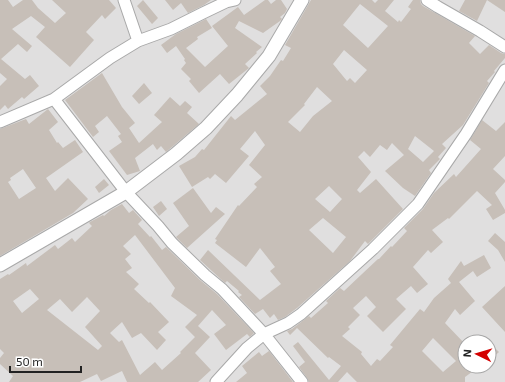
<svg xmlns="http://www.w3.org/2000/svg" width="505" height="382" viewBox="0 0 505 382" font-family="'Exo 2',sans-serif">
<rect width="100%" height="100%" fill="#f2efe9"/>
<path fill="#e0dfdf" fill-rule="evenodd" d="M 0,0 L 505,0 L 505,382 L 0,382 ZM 465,342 L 489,342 L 489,366 L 465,366 Z"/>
<path fill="#c7bfb8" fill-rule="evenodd" d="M 0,0 L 8,0 L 13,7 L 23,0 L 32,0 L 38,8 L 55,23 L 66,13 L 52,0 L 109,0 L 116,8 L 105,19 L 102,15 L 86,32 L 94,40 L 70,67 L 36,37 L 45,27 L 31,16 L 12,29 L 32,46 L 27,52 L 18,44 L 1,59 L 25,79 L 30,75 L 39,86 L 24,99 L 22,97 L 8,109 L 5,105 L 0,110 L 0,86 L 7,79 L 0,73 Z
M 143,0 L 158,18 L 152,24 L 137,6 Z
M 165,0 L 211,0 L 204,5 L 188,13 L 181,3 L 173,10 Z
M 265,0 L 268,0 L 271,4 L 276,0 L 281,0 L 287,9 L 285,13 L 280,17 L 282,19 L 280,21 L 263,33 L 239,21 L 235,28 L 262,47 L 256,52 L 257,53 L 245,64 L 249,68 L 229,84 L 220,74 L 199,93 L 189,81 L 191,79 L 181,69 L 186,63 L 184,60 L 185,59 L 176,46 L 167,53 L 161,45 L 176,34 L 206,19 L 212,28 L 197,37 L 198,39 L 186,48 L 205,67 L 228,46 L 212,26 L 238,7 L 244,15 Z
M 311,0 L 372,0 L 375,3 L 378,0 L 394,0 L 385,11 L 398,22 L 399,20 L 401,22 L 411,9 L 408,7 L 413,0 L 420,0 L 421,4 L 423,6 L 475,36 L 469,43 L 480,54 L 489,45 L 501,53 L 505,54 L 505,58 L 494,71 L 495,72 L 487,81 L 489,83 L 463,125 L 442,144 L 446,148 L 438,157 L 440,159 L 429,170 L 431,173 L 415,196 L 403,188 L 385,171 L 404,155 L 392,143 L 387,150 L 380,145 L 370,157 L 364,151 L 358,157 L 371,172 L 357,190 L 360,193 L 376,179 L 403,209 L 368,244 L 365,241 L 350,261 L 297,308 L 285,317 L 278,320 L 274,314 L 270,318 L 263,309 L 255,314 L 239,297 L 242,295 L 238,292 L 239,291 L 227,281 L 225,283 L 200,260 L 208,250 L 260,300 L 281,284 L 270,271 L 275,267 L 260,248 L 246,267 L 215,243 L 217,240 L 215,239 L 238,205 L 239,206 L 257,187 L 254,184 L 262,177 L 249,165 L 265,145 L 255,131 L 240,149 L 249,156 L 226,183 L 215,174 L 210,179 L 208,177 L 192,187 L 179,166 L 195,157 L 202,149 L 204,150 L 231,116 L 235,120 L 267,94 L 260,86 L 270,76 L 281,60 L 283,61 L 291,48 L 285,45 ZM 360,4 L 388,26 L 368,48 L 343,25 ZM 344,50 L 367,70 L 355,83 L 350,78 L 347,81 L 333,64 ZM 317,87 L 332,101 L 313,116 L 300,132 L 288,122 L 305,105 L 304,104 ZM 415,136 L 434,151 L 423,162 L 408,149 ZM 329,186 L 342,199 L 330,212 L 315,199 ZM 323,218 L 346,237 L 333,253 L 309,230 Z
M 465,0 L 505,0 L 505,12 L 487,0 L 477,21 L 459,11 Z
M 102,73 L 122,107 L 135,123 L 129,128 L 139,143 L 162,122 L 154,115 L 170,97 L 180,106 L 185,101 L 192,107 L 187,113 L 199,124 L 166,152 L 161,146 L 157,150 L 153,144 L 135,158 L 140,171 L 127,175 L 109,151 L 122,142 L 118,136 L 121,134 L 107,116 L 95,126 L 99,132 L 93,137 L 65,100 Z
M 144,83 L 152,93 L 139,104 L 132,96 Z
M 48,109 L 58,122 L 49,130 L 57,143 L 58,142 L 63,148 L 75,140 L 83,152 L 46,178 L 55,191 L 68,178 L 88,199 L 73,213 L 0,256 L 0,129 L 26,119 L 29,124 ZM 23,169 L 36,188 L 19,199 L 8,182 L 11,180 L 10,178 Z
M 482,120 L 496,131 L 505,122 L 505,156 L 493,169 L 505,180 L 505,182 L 495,193 L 505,210 L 505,213 L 493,220 L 486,209 L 492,205 L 477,191 L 449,219 L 448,218 L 432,230 L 443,242 L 431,253 L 428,250 L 413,267 L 428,284 L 417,293 L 411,286 L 396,299 L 406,309 L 383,332 L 367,316 L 376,307 L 366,296 L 353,308 L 360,315 L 348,327 L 350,329 L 342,336 L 362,352 L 361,354 L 371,366 L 377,359 L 380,361 L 393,347 L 390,345 L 420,309 L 424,312 L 434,298 L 451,283 L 448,279 L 461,261 L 464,266 L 484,255 L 491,268 L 477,277 L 473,271 L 459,282 L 475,301 L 460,315 L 455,309 L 445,323 L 465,344 L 465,366 L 480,366 L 465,377 L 465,382 L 357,382 L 347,372 L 338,382 L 309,382 L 307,378 L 299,367 L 305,362 L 293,346 L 298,342 L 329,380 L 341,366 L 329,357 L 328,358 L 297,328 L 290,335 L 287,331 L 292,329 L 309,316 L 311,318 L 328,303 L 326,301 L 340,288 L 344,291 L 362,274 L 378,259 L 379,259 L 391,246 L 392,247 L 407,231 L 404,228 L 423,209 L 434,193 L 454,174 L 456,177 L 481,149 L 470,140 ZM 433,338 L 456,361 L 443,372 L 422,351 Z
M 104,179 L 109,185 L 99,193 L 95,187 Z
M 193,188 L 211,213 L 216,207 L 225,214 L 187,248 L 176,237 L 189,226 L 173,203 Z
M 161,201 L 167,209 L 159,216 L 153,207 Z
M 122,204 L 129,213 L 133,210 L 142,220 L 138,224 L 150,237 L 151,236 L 162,250 L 166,247 L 200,280 L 217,294 L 254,333 L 250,337 L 247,334 L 226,350 L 214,334 L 226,325 L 212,310 L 198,326 L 210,337 L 195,353 L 211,370 L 198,382 L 127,382 L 122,371 L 101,381 L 97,374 L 80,382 L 9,382 L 13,376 L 0,364 L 0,358 L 4,353 L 0,349 L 0,279 L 8,274 L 9,275 L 26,263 L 27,266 L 55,245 L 58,249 L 72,238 L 75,242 L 92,226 L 89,223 L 90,222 L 103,215 L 104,216 L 111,210 ZM 135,235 L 175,288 L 171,296 L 197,315 L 185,327 L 195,337 L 180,352 L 181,353 L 162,370 L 155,362 L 140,375 L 122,340 L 119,342 L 110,333 L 122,322 L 132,338 L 141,333 L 157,350 L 166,340 L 158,332 L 169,322 L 150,302 L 149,303 L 134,289 L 139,284 L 126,272 L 132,268 L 125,259 L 131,254 L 123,246 ZM 30,289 L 39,299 L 22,313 L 13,301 ZM 87,297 L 100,311 L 85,327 L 102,346 L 98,350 L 47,310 L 60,299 L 72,312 Z
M 495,233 L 505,242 L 505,262 L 498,250 L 488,241 Z
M 505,286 L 505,332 L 482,307 Z
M 489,342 L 499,352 L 489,361 Z
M 269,351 L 293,382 L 236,382 L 247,373 L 242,366 L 259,352 L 262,356 Z"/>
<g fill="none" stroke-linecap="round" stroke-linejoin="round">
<defs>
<path id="minor" d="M 124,0 L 138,41
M 427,0 L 438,7 L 480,31 L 505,47
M 54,99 L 126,192 L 158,226 L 172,243 L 205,275 L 222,289 L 264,334 L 302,382
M 0,122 L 54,99 L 110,58 L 138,41 L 171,29 L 203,13 L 226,2 L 235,0
M 216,382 L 247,348 L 264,334 L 288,323 L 301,314 L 373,249 L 418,204 L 466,134 L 505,70"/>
<path id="tertiary" d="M 0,265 L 126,192 L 176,154 L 206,128 L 237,95 L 269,56 L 302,0"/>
</defs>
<use href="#minor" stroke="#a9a9a9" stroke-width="13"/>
<use href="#tertiary" stroke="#a9a9a9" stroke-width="15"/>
<use href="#minor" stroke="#fff" stroke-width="11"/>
<use href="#tertiary" stroke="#fff" stroke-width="13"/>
</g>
<g transform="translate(477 354) rotate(275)"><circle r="19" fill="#ffffff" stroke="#a7a7a7"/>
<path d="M0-3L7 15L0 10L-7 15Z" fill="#d40000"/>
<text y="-6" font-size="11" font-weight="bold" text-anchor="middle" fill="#222222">N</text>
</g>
<path d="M10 366v6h71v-6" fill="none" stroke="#222222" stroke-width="2"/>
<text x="16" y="366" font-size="12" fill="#222222" stroke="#ffffff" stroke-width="3" paint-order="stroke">50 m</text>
</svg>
